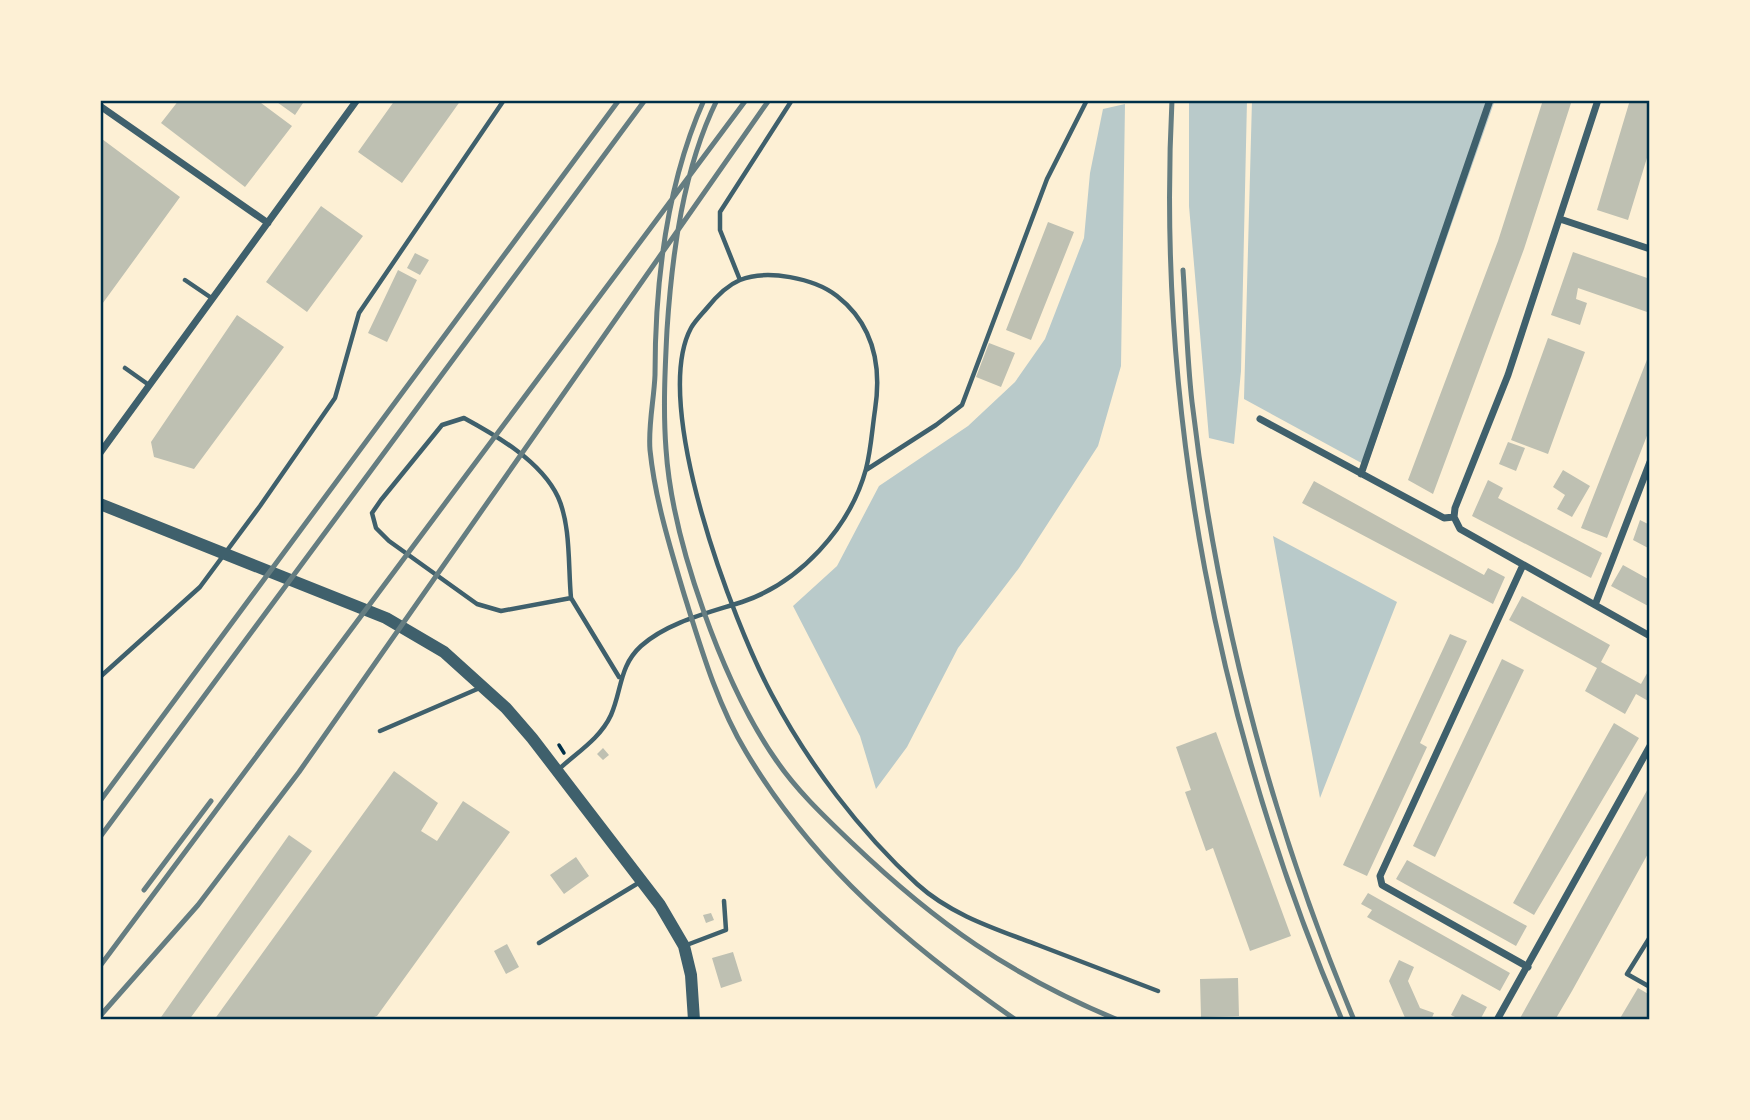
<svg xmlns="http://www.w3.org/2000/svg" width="1750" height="1120" viewBox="0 0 1750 1120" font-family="Commissioner,sans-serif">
<rect width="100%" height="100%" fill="#fdf0d5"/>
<path fill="#b9caca" d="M 1189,100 L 1247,100 L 1241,371 L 1234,444 L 1209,438 L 1189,206 Z
M 1252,100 L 1495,100 L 1367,466 L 1244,399 Z
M 1125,104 L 1121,366 L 1098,446 L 1019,568 L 958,648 L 907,747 L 876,789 L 860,736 L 793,606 L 837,566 L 879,486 L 968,426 L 1015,382 L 1045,339 L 1084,238 L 1090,173 L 1103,109 Z
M 1273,536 L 1397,602 L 1320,798 Z"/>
<path fill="#bec0b2" d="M 179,100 L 257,100 L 292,126 L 245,187 L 161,123 Z
M 274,100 L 305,100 L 295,115 Z
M 395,100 L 461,100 L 402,183 L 358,152 Z
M 1543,100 L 1572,100 L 1524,249 L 1433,494 L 1408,480 L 1498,241 Z
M 1630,100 L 1650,100 L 1650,148 L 1628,220 L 1597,210 Z
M 102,139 L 180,197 L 100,307 L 100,142 Z
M 321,206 L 363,236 L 307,312 L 266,282 Z
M 1048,222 L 1074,232 L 1031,340 L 1006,330 Z
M 1573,252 L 1650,279 L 1650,313 L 1578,288 L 1576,299 L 1587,303 L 1580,325 L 1551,315 Z
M 415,253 L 429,260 L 420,275 L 407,268 Z
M 398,270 L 417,280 L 387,342 L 368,333 Z
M 237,315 L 284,347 L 194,469 L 154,457 L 151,442 Z
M 1548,338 L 1585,352 L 1548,454 L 1511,440 Z
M 989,343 L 1015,353 L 1001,387 L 976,377 Z
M 1650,352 L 1650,428 L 1607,538 L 1581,528 Z
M 1508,442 L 1525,448 L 1516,471 L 1499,464 Z
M 1563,470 L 1590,486 L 1572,517 L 1557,509 L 1565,495 L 1553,487 Z
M 1488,480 L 1503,488 L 1498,498 L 1602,553 L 1591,578 L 1472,516 Z
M 1314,481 L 1484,575 L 1488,568 L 1505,577 L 1493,604 L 1302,503 Z
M 1640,520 L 1650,525 L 1650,549 L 1633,540 Z
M 1623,565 L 1650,580 L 1650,607 L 1611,586 Z
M 1522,596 L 1610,645 L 1601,662 L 1641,684 L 1650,668 L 1650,702 L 1636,694 L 1625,714 L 1585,691 L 1597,668 L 1509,620 Z
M 1450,634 L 1467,641 L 1420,743 L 1427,747 L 1367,876 L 1343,865 Z
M 1502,659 L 1524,670 L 1435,857 L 1413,846 Z
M 1614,723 L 1639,738 L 1534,915 L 1513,903 Z
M 1216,732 L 1291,936 L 1250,951 L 1213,848 L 1206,851 L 1185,792 L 1191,790 L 1176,747 Z
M 603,748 L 609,755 L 603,760 L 597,754 Z
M 394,771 L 438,803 L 421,831 L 437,841 L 463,801 L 510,832 L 377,1016 L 365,1020 L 214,1020 Z
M 1650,785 L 1650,850 L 1572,991 L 1555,1020 L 1519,1020 Z
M 289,835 L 312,851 L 189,1020 L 159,1020 Z
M 576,857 L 589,876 L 564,894 L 550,875 Z
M 1407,860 L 1527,926 L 1516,946 L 1396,879 Z
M 1368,893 L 1510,973 L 1500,991 L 1367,917 L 1372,910 L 1361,904 Z
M 711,913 L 714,920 L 706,923 L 703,915 Z
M 507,944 L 519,967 L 506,974 L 494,951 Z
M 733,952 L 742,981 L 721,988 L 712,958 Z
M 1399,960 L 1414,967 L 1408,981 L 1420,1008 L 1434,1013 L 1431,1020 L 1406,1020 L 1389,981 Z
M 1238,978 L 1239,1016 L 1201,1017 L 1200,979 Z
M 1638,988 L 1650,995 L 1650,1020 L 1619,1020 Z
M 1462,994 L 1487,1007 L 1480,1020 L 1461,1020 L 1451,1015 Z"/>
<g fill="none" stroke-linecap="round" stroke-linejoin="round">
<path stroke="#003049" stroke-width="3.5" d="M 559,745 L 564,753"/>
<path stroke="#3f606c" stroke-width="4.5" d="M 185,280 L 213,299
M 740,280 L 720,230 L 720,212 L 792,100
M 125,368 L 149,385
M 464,418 C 497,436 541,461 558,497 C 571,526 568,566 571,598 L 501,611 L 477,604 L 389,541 L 376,528 L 372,513 L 381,500 L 442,425 Z
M 866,470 L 936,425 L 962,405 L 1047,179 L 1087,100
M 571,598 L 619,677
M 100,677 L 200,587 L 260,506 L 335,398 L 359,313 L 504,100
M 380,731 L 482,687
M 558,770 C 576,753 600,739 611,715 C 622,690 619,666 641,646 C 668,622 708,613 742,602 C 799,583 850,528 866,469 C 871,450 872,430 875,410 C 882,365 874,325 837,296 C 814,278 767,269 740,280 C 728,285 715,298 707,308 C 702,314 695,321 691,328 C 650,404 733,622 772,695 C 808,763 860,832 917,884 C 951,915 996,929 1038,945 C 1078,960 1118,976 1158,991
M 1650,937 L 1627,974 L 1650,987
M 539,943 L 640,882
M 684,946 L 726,930 L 724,901"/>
<path stroke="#3f606c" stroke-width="7" d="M 100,106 L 268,223
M 1560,219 L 1650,249
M 1260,419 L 1444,518 L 1454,517
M 100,453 L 357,100
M 1361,474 L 1490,100
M 1454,517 L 1455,508 L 1508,375 L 1598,100
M 1454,517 L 1460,529 L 1650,636
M 1523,565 L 1380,876 L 1382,885 L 1528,967
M 1595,605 L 1650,462
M 1497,1020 L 1650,746"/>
<path stroke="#3f606c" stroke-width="12" d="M 100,504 L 386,618 L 444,652 L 506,708 L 532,738 L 660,905 L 684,946 L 691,975 L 694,1020"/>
<path stroke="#657d81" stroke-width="5" d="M 704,100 C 666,185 655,282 655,375 C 654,400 648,425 650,450 C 655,499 670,547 684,594 C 701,648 717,704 746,752 C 814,866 909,946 1016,1020
M 717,100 C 683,169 672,254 667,330 C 665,369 663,410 666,449 C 672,541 723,684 776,760 C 797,791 826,818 852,843 C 937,924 1010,975 1118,1020
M 1172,100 C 1156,413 1219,732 1342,1020
M 1183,270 C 1186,314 1187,358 1192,402 C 1217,614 1272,824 1354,1020
M 100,801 L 619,100
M 100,837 L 645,100
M 144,890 L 211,801
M 100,966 L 746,100
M 100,1016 L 198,905 L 299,772 L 769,100"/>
</g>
<rect width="1750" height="1120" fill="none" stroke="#fdf0d5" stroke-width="203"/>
<rect x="102" y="102" width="1546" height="916" fill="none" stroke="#003049" stroke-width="2.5"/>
</svg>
